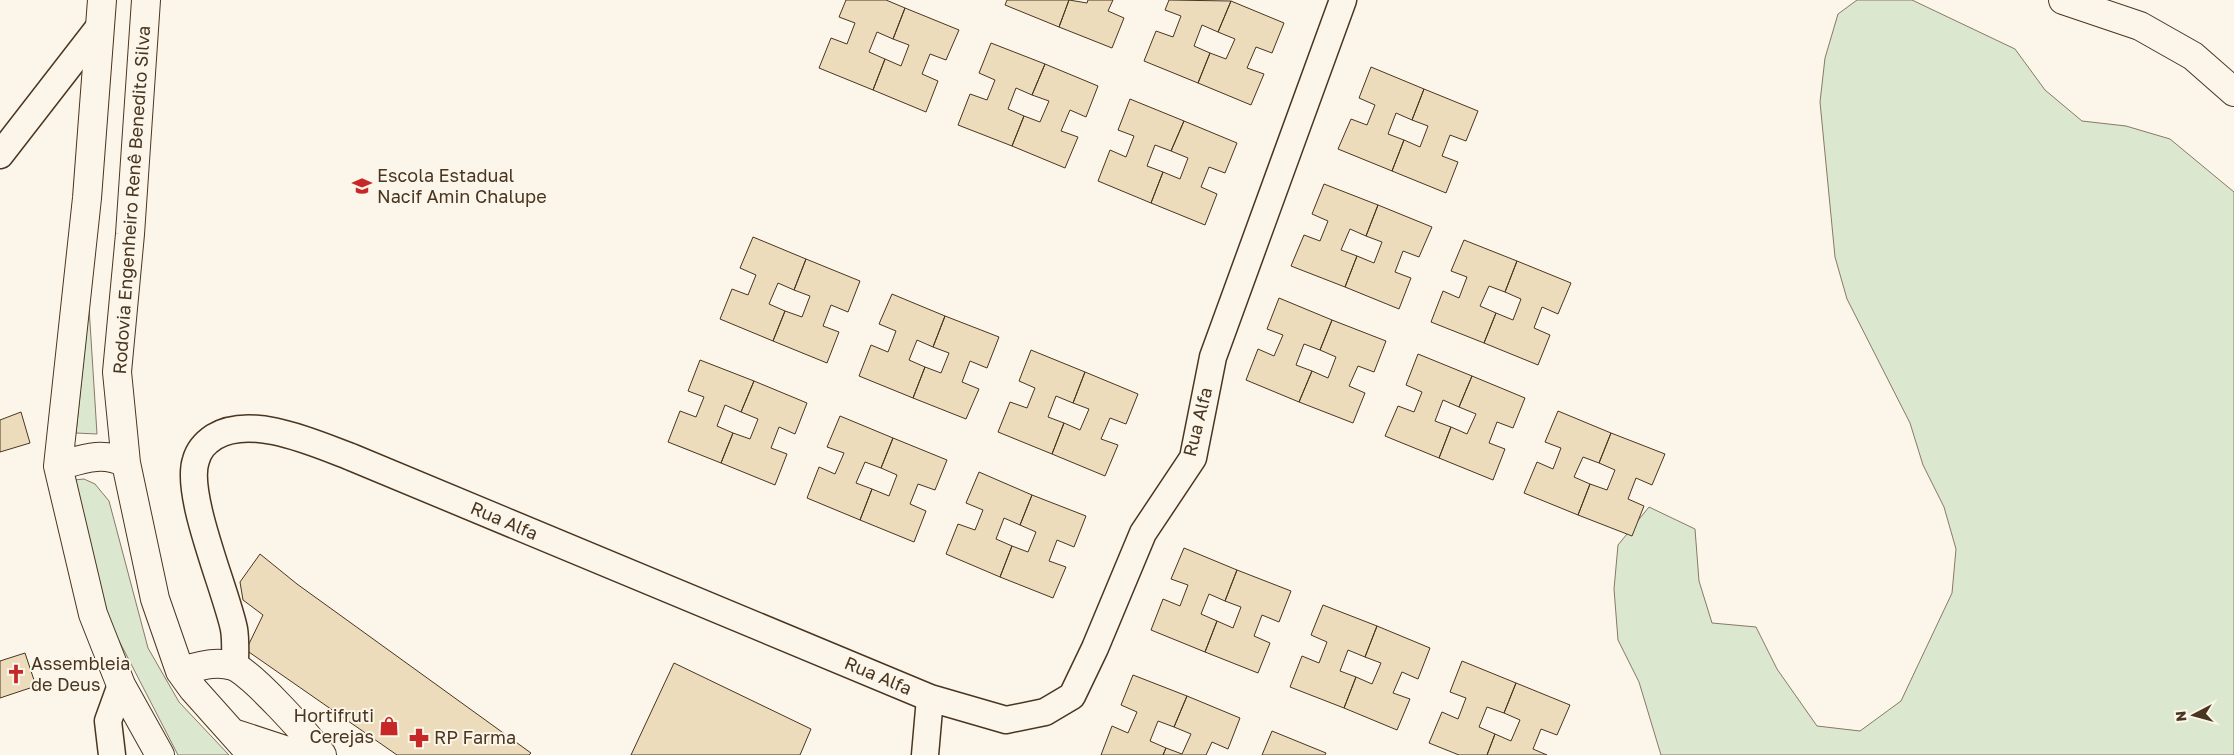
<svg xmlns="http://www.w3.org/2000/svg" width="2234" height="755" viewBox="0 0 2234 755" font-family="'Golos Text',sans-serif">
<rect width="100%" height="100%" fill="#fbf6e9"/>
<path fill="#dce7d0" stroke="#887966" d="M 1857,0 L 1912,0 L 2015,49 L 2045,90 L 2082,121 L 2126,126 L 2170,139 L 2234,192 L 2234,755 L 1661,755 L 1639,682 L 1618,640 L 1614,589 L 1618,545 L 1649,507 L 1695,529 L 1699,581 L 1712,623 L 1756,627 L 1777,669 L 1817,726 L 1860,731 L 1901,701 L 1952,593 L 1956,549 L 1944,507 L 1923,465 L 1910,423 L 1847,299 L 1835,257 L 1820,102 L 1825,58 L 1838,14 Z
M 89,307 L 97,434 L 76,433 Z
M 84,479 L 95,484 L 109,501 L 148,648 L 179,702 L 229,755 L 178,755 L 97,598 L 74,480 Z"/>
<path fill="#ecdcbc" stroke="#4a3520" d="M 846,0 L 886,0 L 905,8 L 893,39 L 877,32 L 869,52 L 885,59 L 873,90 L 819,68 L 831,38 L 847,44 L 855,23 L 839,17 Z
M 1007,0 L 1069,0 L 1059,27 L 1005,5 Z
M 1069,0 L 1087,3 L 1088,0 L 1113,0 L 1108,11 L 1124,18 L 1112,48 L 1059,27 Z
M 1169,0 L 1231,1 L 1218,32 L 1202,25 L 1194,46 L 1210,53 L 1198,83 L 1144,61 L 1156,31 L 1173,37 L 1181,16 L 1165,10 Z
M 1231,1 L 1284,23 L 1272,53 L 1256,47 L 1247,68 L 1264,74 L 1251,105 L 1198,83 L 1210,53 L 1226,59 L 1235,39 L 1218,32 Z
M 905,8 L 959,30 L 946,60 L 930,54 L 922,74 L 938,81 L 926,112 L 873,90 L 885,59 L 901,66 L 909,45 L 893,39 Z
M 991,43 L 1045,64 L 1032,95 L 1016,88 L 1008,109 L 1024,116 L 1012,146 L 958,125 L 970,94 L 987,100 L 995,80 L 979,73 Z
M 1045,64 L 1098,86 L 1086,117 L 1070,110 L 1061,131 L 1078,137 L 1065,168 L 1012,146 L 1024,116 L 1040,122 L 1049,101 L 1032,95 Z
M 1371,67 L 1424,89 L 1412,120 L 1396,113 L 1388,134 L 1404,140 L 1392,171 L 1338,149 L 1351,119 L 1367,125 L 1375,105 L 1359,98 Z
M 1424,89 L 1478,111 L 1466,141 L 1450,135 L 1442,156 L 1458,162 L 1446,193 L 1392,171 L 1404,140 L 1420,147 L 1428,126 L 1412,120 Z
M 1130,99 L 1184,121 L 1171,151 L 1155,145 L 1147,166 L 1163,172 L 1151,203 L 1098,181 L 1110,150 L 1126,157 L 1134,136 L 1118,130 Z
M 1184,121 L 1237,143 L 1225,173 L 1209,167 L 1201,187 L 1217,194 L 1205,225 L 1151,203 L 1163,172 L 1180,179 L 1188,158 L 1171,151 Z
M 1324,184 L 1378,205 L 1366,236 L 1350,229 L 1341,250 L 1357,256 L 1345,287 L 1291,266 L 1304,235 L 1320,241 L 1328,221 L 1312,214 Z
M 1378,205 L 1432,227 L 1419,257 L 1403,251 L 1395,272 L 1411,278 L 1399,309 L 1345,287 L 1357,256 L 1374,263 L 1382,242 L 1366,236 Z
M 753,237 L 806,259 L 794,290 L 778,283 L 769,304 L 785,311 L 773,341 L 720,319 L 732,289 L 748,295 L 756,275 L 740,268 Z
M 1464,240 L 1517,261 L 1505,292 L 1489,286 L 1480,306 L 1496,313 L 1484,343 L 1431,322 L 1443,291 L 1459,298 L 1467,277 L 1451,271 Z
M 806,259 L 860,281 L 848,312 L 831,305 L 823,326 L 839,332 L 827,363 L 773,341 L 785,311 L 802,317 L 810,296 L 794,290 Z
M 1517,261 L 1571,283 L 1558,314 L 1542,307 L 1534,328 L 1550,335 L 1538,365 L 1484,343 L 1496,313 L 1513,320 L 1521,299 L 1505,292 Z
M 892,294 L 945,316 L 933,347 L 917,340 L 909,360 L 925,367 L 913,398 L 859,376 L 871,345 L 888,352 L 896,331 L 879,324 Z
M 1279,298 L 1332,320 L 1320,350 L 1304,344 L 1296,365 L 1312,371 L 1299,402 L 1246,380 L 1258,349 L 1274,356 L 1283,335 L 1267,329 Z
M 945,316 L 999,337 L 987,368 L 970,361 L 962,382 L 979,389 L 966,419 L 913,398 L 925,367 L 941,373 L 949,353 L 933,347 Z
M 1332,320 L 1386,341 L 1374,372 L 1358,366 L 1349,386 L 1365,393 L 1353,423 L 1299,402 L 1312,371 L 1328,378 L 1336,357 L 1320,350 Z
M 1031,350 L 1085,372 L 1073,403 L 1056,396 L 1048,417 L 1064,423 L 1052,454 L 998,432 L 1010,402 L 1027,408 L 1035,388 L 1019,381 Z
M 1418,354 L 1472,376 L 1459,407 L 1443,400 L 1435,421 L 1451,427 L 1439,458 L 1385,436 L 1398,406 L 1414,412 L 1422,392 L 1406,385 Z
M 700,360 L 754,381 L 741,412 L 725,405 L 717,426 L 733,433 L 721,463 L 668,442 L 680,411 L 696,417 L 704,397 L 688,391 Z
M 1085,372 L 1138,394 L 1126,424 L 1110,418 L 1101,439 L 1118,445 L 1105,476 L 1052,454 L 1064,423 L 1080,430 L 1089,409 L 1073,403 Z
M 1472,376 L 1525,398 L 1513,428 L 1497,422 L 1489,443 L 1505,449 L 1493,480 L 1439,458 L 1451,427 L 1467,434 L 1476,414 L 1459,407 Z
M 754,381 L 807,403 L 795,434 L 779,427 L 771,448 L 787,454 L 775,485 L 721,463 L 733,433 L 750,439 L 758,419 L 741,412 Z
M 1558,411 L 1611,433 L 1599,463 L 1583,457 L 1574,477 L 1590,484 L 1578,515 L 1524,493 L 1537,462 L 1553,469 L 1561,448 L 1545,442 Z
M 21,412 L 30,443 L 0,452 L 0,420 Z
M 840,416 L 893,438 L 881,468 L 865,462 L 856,483 L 872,489 L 860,520 L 807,498 L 819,467 L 835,474 L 844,453 L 827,447 Z
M 1611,433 L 1665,454 L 1652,485 L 1636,478 L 1628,499 L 1644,506 L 1632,536 L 1578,515 L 1590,484 L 1607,490 L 1615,470 L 1599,463 Z
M 893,438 L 947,460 L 935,490 L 918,484 L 910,504 L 926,511 L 914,542 L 860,520 L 872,489 L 889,496 L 897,475 L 881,468 Z
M 979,472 L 1032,495 L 1020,525 L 1004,518 L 996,539 L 1012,546 L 1000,577 L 946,554 L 958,524 L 975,530 L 983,510 L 966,503 Z
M 1032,495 L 1086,516 L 1074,547 L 1057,540 L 1049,561 L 1066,567 L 1053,598 L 1000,577 L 1012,546 L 1028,552 L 1036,532 L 1020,525 Z
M 1184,548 L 1237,570 L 1225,601 L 1209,594 L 1201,614 L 1217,621 L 1205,652 L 1151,630 L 1163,599 L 1180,606 L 1188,585 L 1171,579 Z
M 260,554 L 297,584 L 531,753 L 529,755 L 397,755 L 246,650 L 263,615 L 243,600 L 240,582 Z
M 1237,570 L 1291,591 L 1279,622 L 1262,615 L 1254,636 L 1270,643 L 1258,673 L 1205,652 L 1217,621 L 1233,628 L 1241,607 L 1225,601 Z
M 1323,605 L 1377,626 L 1365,657 L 1348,650 L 1340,671 L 1356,677 L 1344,708 L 1290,687 L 1302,656 L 1319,663 L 1327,642 L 1311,635 Z
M 1377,626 L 1430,648 L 1418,679 L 1402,672 L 1393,693 L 1410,699 L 1397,730 L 1344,708 L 1356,677 L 1372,684 L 1381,663 L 1365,657 Z
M 25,653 L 36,686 L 0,698 L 0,661 Z
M 1462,661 L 1516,683 L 1504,713 L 1487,707 L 1479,727 L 1495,734 L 1487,755 L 1459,755 L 1429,743 L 1442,712 L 1458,719 L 1466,698 L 1450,692 Z
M 674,663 L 811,729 L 800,755 L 631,755 Z
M 1133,675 L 1187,696 L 1174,727 L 1158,721 L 1150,741 L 1166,748 L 1163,755 L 1101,755 L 1112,726 L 1128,733 L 1137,712 L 1121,705 Z
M 1516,683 L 1570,705 L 1557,735 L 1541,729 L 1533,749 L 1547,755 L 1487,755 L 1495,734 L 1511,741 L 1520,720 L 1504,713 Z
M 1187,696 L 1240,718 L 1228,749 L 1212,742 L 1206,755 L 1163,755 L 1166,748 L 1182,754 L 1191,734 L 1174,727 Z
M 1272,731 L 1326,753 L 1325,755 L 1262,755 Z"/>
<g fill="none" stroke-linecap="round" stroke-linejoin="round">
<defs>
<path id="street" d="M 0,155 L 100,26
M 235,666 C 235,654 236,641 234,629 C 226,590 184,494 196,460 C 199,449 205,443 214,437 C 251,414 314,443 351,457 L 930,698 L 1006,720 L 1045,712 L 1072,696 L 1095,648 L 1143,533 L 1193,458 L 1213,357 L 1343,0
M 112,755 L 108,721 L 121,685
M 925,755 L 930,698"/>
<path id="secondary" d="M 2063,0 L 2140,26 L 2193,56 L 2234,92"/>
<path id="primary" d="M 102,0 L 87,198 L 58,466 L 93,614 L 121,685 L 160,755
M 146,0 L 130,234 L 117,372 L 126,463 L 155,599 L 180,671 L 193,689 L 252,755
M 58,466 C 83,459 102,451 126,463
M 180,671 C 197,667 215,660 233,666 C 250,671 310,738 322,755
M 233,733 L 300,755"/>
</defs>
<use href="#street" stroke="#4a3520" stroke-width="29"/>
<use href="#secondary" stroke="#4a3520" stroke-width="30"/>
<use href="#primary" stroke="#4a3520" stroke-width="30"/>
<use href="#street" stroke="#fbf6e9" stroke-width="26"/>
<use href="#secondary" stroke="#fbf6e9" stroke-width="28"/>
<use href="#primary" stroke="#fbf6e9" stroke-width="28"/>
</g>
<defs>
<symbol id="school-bare" viewBox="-9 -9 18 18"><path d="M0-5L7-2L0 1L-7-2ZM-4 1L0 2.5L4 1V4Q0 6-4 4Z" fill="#c62828" stroke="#fbf6e9" stroke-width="2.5" paint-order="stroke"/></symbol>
<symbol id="church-bare" viewBox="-9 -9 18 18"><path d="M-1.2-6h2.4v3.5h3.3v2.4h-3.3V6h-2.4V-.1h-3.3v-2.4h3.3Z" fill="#c62828" stroke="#fbf6e9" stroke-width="2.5" paint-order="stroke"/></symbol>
<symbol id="shop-bare" viewBox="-9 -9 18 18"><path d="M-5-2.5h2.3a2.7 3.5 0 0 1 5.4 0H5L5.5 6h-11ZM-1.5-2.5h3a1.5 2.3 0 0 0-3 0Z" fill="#c62828" stroke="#fbf6e9" stroke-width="2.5" paint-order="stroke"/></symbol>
<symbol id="pharmacy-bare" viewBox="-9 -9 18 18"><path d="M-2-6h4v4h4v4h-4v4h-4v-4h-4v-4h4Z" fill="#c62828" stroke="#fbf6e9" stroke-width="2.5" paint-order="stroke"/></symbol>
</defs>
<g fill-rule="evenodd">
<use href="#school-bare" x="348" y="172" width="28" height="28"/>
<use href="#church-bare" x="2" y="660" width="28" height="28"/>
<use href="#shop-bare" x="375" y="712" width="28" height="28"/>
<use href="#pharmacy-bare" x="405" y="724" width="28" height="28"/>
</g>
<g text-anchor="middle" stroke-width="4" stroke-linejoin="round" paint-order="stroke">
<g font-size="18" fill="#4a3520" stroke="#fbf6e9" text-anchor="start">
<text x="377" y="182">Escola Estadual<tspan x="377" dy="21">Nacif Amin Chalupe</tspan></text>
<text x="31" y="670">Assembleia<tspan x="31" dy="21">de Deus</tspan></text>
<text x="374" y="722" text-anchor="end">Hortifruti<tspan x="374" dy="21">Cerejas</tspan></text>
<text x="434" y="744">RP Farma</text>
</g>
<g font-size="18" fill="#4a3520" stroke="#fbf6e9">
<text transform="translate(132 200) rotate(-86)" y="6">Rodovia Engenheiro Renê Benedito Silva</text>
<text transform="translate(1198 422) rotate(-76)" y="6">Rua Alfa</text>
<text transform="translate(504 521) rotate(23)" y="6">Rua Alfa</text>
<text transform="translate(878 676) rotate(23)" y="6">Rua Alfa</text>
</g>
</g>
<g transform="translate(2194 715) rotate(264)" stroke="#fbf6e9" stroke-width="4" paint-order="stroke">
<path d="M0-4L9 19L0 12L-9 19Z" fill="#4a3520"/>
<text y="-8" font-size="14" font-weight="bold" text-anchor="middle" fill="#4a3520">N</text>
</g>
</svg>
